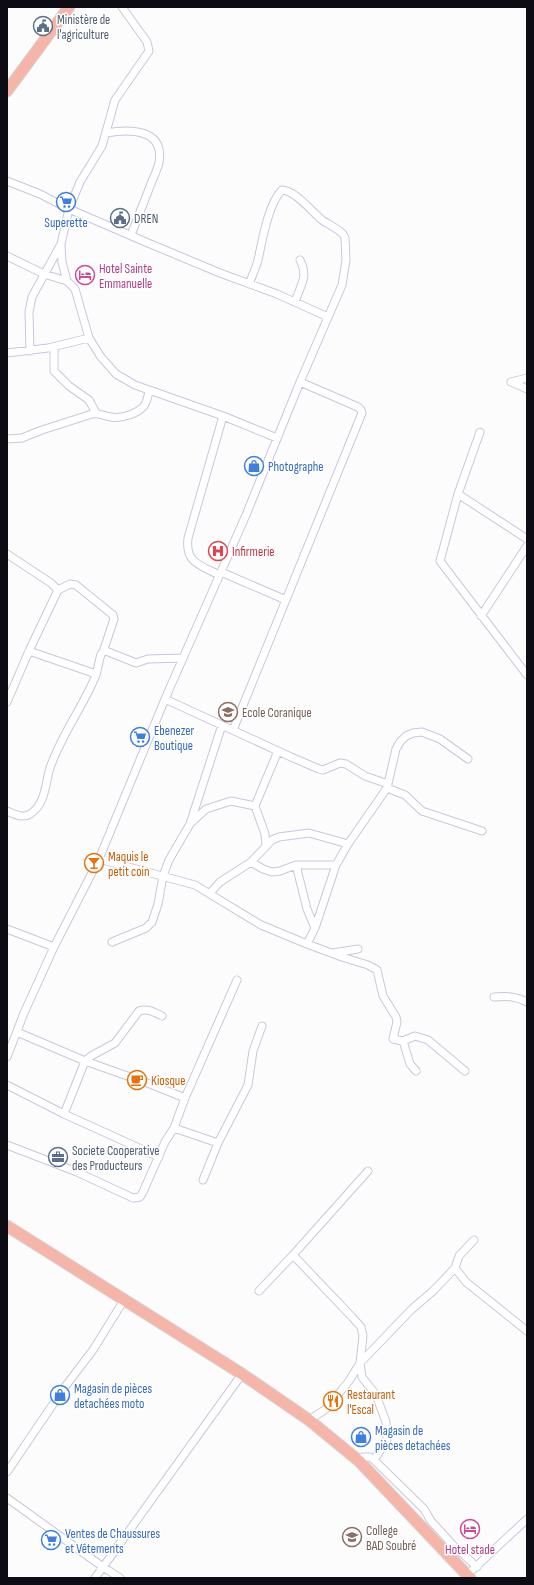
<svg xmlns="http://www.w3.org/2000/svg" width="534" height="1585" viewBox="0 0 534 1585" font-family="'Sofia Sans Condensed',sans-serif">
<rect width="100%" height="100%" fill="#fcfcfc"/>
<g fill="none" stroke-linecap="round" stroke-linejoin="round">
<defs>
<path id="street" d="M 106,133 C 129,129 165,128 159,163 C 157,171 152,180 149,189 C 143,204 137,220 131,235
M 7,181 L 40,194 L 69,209 L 148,243 L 220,273 L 277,294 L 328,317
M 61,245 L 62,262 L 67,281
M 7,256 L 44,274 L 67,281 L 75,289 L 89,338 L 101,357 L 116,374 L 135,385 L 223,416 L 277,438
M 295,302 C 300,285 309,278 300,260
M 54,347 L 54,371 L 69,386 L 89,400 L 96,413
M 30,351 L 29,312 L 32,297 L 61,244 L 69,209 L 80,182 L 102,146 L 115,100 L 149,51 L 147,42 L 122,7
M 7,353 L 48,348 L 89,338
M 511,382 L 527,389
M 511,382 L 527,378
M 480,432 L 458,494 L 440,561 L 527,675
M 7,439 L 22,438 L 42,430 L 92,414 C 99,413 104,416 111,417 C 121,419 137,414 144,406 C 147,402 148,396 149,391
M 458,494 L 527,539
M 7,554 L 51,583 L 58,590 L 29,651 L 7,702
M 221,572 L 286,600
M 219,575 C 200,565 185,563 188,538 L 223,416
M 481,616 L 527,546
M 29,651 L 96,674
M 103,652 L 106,651 L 136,663 L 148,659 L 183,658
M 165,699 L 291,757 L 319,769 L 323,770 L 340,763 L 346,764 L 365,776 L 388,784
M 233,730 L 362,413 L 361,410 L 358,407 L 300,382
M 387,788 L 405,795 L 422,811 L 482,831
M 7,811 C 14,814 23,819 30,814 C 46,804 45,784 50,768 C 61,735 83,707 96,675 C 98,668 99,661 101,654 L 103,652 L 114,619 L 113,615 L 76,585 L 70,584 L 58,590
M 191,823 L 206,809 L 231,801 L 255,806
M 266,846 L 265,834 L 255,806 L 278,751
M 99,859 L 165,699 L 246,515 L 300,382 L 342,285 L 346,260 L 345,238 L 343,234 C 337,228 329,225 322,220 C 311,211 296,191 282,190 C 268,204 262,242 258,260 C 256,268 252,276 249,284
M 251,862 L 263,869 L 272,872 L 280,871 L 296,865 L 336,865
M 296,865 L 307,909 L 315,928
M 210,893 L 220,882 L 251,862 L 272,840 L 279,837 L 309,833 L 348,844
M 7,929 L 54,947 L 99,859 L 195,885 L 261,925 L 307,944 L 315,928 L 336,865 L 348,844 L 387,788 L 396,749 L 400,742 L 406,736 L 413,733 L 422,732 L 440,739 L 468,759
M 112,942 L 146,928 L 152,922 L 158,904 L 163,876 L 169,860 L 190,824 L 222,725
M 307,944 L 342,957 L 368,965 L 377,970 L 383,996 L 396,1017 L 397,1022 L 393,1039 L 403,1041 L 410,1064 L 416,1071
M 333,953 L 358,949
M 237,980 L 185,1098 L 174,1128 L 218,1143 L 248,1085 L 253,1051 L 262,1026
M 494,997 C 506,996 516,996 527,1002
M 17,1032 L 85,1061 L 150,1084 L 185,1098
M 403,1041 L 415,1036 L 428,1040 L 465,1071
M 7,1057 L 24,1013 L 54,947
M 7,1085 L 64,1114 L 159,1157
M 64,1114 L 85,1061 L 91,1056 L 115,1043 L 139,1011 C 147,1008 154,1012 162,1016
M 7,1145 L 77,1172 L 133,1198 L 140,1197 L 143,1192 L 165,1142 L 174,1128
M 203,1180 L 218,1143
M 474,1240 L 459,1256 L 455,1268 L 466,1282 L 527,1331
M 293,1255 L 352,1317 L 361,1327 L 363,1336 L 360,1363 L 362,1377 L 376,1395 L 386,1422 L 387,1440 L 374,1460
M 259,1291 L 293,1255 L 368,1171
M 309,1420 L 326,1409 L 349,1381 L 360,1363 L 412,1309 L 433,1291 L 455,1268
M 359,1461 L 363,1457 L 370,1457 L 374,1460 L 424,1509 L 431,1521 L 453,1545 L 477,1567
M 7,1472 L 64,1388 L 93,1350 L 124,1300
M 7,1498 L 103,1567 L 242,1374
M 467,1575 L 527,1519
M 95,1578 L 103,1567 L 120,1578"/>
<path id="primary" d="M 7,91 L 69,7
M 7,1226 L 242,1374 L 309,1420 L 359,1461 L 470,1578"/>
</defs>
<use href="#street" stroke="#c9c7de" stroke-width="9"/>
<use href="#primary" stroke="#d8d8d9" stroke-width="13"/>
<use href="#street" stroke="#fff" stroke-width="7"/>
<use href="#primary" stroke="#f5b6a9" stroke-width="11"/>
</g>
<defs>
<symbol id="civic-ring" viewBox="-11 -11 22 22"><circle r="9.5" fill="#fff" stroke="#5c6f8a" stroke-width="1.5"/><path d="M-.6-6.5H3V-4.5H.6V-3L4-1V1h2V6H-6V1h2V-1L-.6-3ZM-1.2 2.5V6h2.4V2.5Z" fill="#5c6f8a"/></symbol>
<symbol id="supermarket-ring" viewBox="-11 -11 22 22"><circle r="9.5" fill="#fff" stroke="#3f7fe0" stroke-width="1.5"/><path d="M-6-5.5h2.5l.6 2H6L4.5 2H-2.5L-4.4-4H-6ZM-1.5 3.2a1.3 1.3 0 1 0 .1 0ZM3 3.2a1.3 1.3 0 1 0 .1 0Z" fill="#3f7fe0"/></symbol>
<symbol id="hotel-ring" viewBox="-11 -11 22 22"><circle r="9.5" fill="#fff" stroke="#d1479c" stroke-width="1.5"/><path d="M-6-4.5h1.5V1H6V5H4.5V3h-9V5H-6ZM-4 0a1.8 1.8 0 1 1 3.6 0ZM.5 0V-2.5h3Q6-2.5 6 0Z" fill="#d1479c"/></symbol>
<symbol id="shop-ring" viewBox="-11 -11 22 22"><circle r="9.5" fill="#fff" stroke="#3f7fe0" stroke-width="1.5"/><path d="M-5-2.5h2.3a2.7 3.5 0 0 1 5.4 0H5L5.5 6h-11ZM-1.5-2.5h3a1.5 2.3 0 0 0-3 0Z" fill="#3f7fe0"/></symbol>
<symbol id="hospital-ring" viewBox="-11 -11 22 22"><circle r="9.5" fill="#fff" stroke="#e0444e" stroke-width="1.5"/><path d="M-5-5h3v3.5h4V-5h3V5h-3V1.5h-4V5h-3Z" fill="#e0444e"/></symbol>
<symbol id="school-ring" viewBox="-11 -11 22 22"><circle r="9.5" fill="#fff" stroke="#8d6e63" stroke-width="1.5"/><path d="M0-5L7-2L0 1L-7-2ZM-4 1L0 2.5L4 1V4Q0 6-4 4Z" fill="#8d6e63"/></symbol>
<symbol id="bar-ring" viewBox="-11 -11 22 22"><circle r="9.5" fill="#fff" stroke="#e8710a" stroke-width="1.5"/><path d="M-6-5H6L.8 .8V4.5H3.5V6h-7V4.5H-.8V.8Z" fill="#e8710a"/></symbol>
<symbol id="cafe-ring" viewBox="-11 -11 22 22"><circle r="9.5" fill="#fff" stroke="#e8710a" stroke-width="1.5"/><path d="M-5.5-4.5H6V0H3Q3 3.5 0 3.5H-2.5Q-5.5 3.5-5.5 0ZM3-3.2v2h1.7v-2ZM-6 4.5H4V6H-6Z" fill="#e8710a"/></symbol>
<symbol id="office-ring" viewBox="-11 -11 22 22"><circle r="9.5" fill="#fff" stroke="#5c6f8a" stroke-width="1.5"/><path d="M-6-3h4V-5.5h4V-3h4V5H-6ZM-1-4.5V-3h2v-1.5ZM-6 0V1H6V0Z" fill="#5c6f8a"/></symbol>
<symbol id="restaurant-ring" viewBox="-11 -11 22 22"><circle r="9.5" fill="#fff" stroke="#e8710a" stroke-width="1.5"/><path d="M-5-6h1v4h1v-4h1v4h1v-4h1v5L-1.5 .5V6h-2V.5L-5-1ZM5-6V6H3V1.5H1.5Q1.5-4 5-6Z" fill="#e8710a"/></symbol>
</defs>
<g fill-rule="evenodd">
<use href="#civic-ring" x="32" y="15" width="22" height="22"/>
<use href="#supermarket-ring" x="55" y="191" width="22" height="22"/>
<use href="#civic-ring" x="109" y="207" width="22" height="22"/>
<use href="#hotel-ring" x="74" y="264" width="22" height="22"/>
<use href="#shop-ring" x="243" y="455" width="22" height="22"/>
<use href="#hospital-ring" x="207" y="540" width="22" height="22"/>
<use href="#school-ring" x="217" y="701" width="22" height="22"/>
<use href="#supermarket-ring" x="129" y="726" width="22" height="22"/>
<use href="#bar-ring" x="83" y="852" width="22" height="22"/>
<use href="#cafe-ring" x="126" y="1069" width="22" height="22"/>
<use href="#office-ring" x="47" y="1146" width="22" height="22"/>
<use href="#shop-ring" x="49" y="1384" width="22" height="22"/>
<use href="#restaurant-ring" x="322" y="1390" width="22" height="22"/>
<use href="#shop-ring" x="350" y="1426" width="22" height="22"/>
<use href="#hotel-ring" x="459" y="1518" width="22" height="22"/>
<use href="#school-ring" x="341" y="1526" width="22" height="22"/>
<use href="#supermarket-ring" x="40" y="1529" width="22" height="22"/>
</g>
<g text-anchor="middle" stroke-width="3" stroke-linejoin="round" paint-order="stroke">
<g font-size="13" fill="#4e5e75" stroke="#fff" text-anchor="start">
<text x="57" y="24">Ministère de<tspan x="57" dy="15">l'agriculture</tspan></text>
<text x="134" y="223">DREN</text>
<text x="72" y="1155">Societe Cooperative<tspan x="72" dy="15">des Producteurs</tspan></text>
</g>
<g font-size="13" fill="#366cbe" stroke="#fff" text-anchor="start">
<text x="66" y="227" text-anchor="middle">Superette</text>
<text x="268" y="471">Photographe</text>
<text x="154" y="735">Ebenezer<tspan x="154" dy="15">Boutique</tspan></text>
<text x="74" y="1393">Magasin de pièces<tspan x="74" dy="15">detachées moto</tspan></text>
<text x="375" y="1435">Magasin de<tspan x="375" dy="15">pièces detachées</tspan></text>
<text x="65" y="1538">Ventes de Chaussures<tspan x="65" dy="15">et Vêtements</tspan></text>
</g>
<g font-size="13" fill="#b23c85" stroke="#fff" text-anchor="start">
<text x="99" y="273">Hotel Sainte<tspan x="99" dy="15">Emmanuelle</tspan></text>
<text x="470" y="1554" text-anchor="middle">Hotel stade</text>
</g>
<g font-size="13" fill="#be3a42" stroke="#fff" text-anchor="start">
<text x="232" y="556">Infirmerie</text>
</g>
<g font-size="13" fill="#785e54" stroke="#fff" text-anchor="start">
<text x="242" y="717">Ecole Coranique</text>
<text x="366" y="1535">College<tspan x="366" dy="15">BAD Soubré</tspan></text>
</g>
<g font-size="13" fill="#c56008" stroke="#fff" text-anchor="start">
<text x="108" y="861">Maquis le<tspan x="108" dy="15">petit coin</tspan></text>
<text x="151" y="1085">Kiosque</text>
<text x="347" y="1399">Restaurant<tspan x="347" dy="15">l'Escal</tspan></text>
</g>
</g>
<rect width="534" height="1585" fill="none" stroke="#0d0c14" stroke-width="16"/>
</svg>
